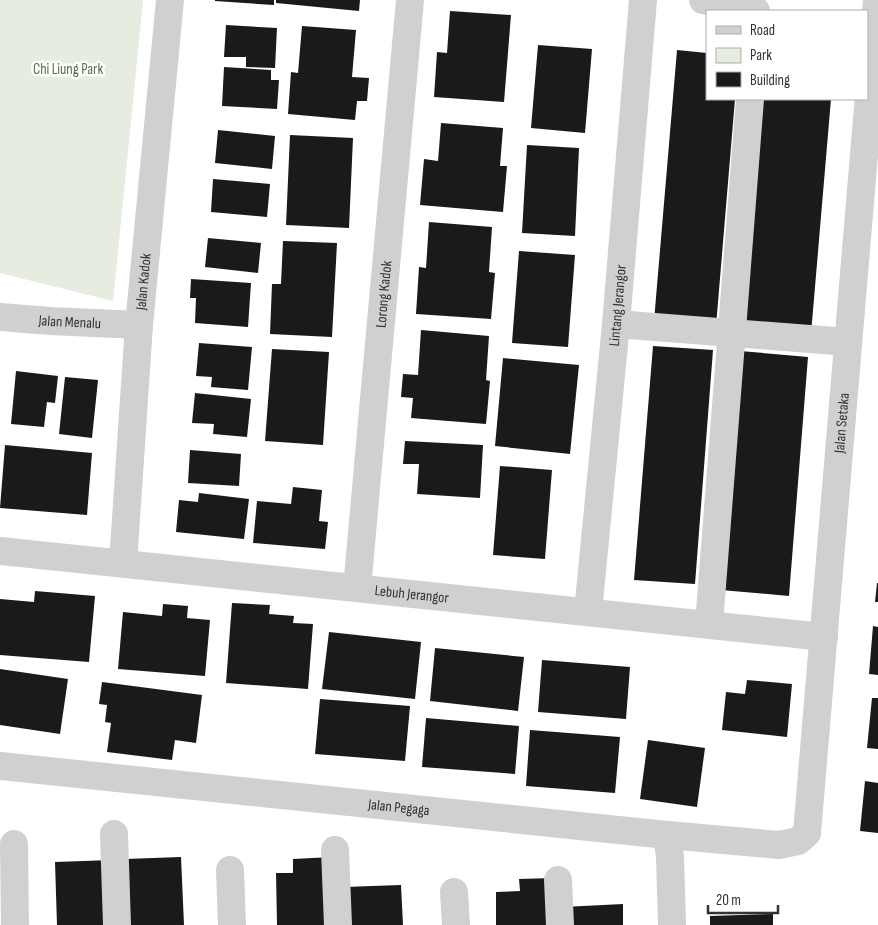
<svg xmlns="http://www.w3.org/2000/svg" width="878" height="925" viewBox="0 0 878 925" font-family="'Sofia Sans Condensed',sans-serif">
<rect width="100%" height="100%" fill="#fff"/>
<path fill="#e6ecdf" d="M 0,0 L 143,0 L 113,301 L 0,273 Z"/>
<path fill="#1a1a1a" d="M 215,0 L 274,0 L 274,5 L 215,1 Z
M 276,0 L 360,0 L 359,11 L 276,3 Z
M 450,11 L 511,15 L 504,102 L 434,97 L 437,52 L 447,53 Z
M 226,25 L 277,28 L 275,68 L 246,67 L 246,57 L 224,57 Z
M 302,26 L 356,30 L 352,77 L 369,78 L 367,101 L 357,101 L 355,120 L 288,114 L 291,72 L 298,73 Z
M 538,45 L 592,49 L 585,133 L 531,128 Z
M 677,50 L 707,53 L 707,99 L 735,99 L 716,326 L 654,321 Z
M 224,67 L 271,70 L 271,80 L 279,80 L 277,109 L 222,106 Z
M 763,99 L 831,99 L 811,334 L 743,329 Z
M 441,123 L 503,128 L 500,166 L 507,166 L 503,212 L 420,205 L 424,159 L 438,161 Z
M 218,130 L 275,136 L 272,169 L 215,163 Z
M 290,135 L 353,138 L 349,228 L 286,225 Z
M 527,145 L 579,148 L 575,236 L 522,233 Z
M 213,179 L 270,184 L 267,217 L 211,212 Z
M 429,222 L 492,227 L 489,272 L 495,273 L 491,319 L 416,314 L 419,267 L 426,268 Z
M 208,238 L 261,243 L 258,273 L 205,267 Z
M 283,241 L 337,243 L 332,337 L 270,334 L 272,284 L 281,284 Z
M 519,251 L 575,255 L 568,347 L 512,343 Z
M 191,279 L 251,283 L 248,327 L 195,323 L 196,298 L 190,298 Z
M 421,330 L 489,336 L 486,380 L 490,381 L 486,424 L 411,418 L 413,398 L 401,397 L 403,374 L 418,375 Z
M 199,343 L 252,347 L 248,390 L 211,387 L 212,377 L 196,376 Z
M 653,346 L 713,350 L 695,584 L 634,580 Z
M 272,349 L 329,352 L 323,445 L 265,441 Z
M 740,351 L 808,357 L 789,596 L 721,590 Z
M 503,358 L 579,365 L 570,454 L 495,446 Z
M 16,371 L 58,376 L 55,403 L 47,402 L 44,427 L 11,424 Z
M 65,377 L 98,380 L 92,438 L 59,434 Z
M 195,393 L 251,399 L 247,437 L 213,434 L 214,424 L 192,423 Z
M 405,441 L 483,445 L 480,498 L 417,494 L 419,464 L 403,464 Z
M 5,445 L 92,453 L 87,515 L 0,508 Z
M 190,450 L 241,454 L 239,486 L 188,483 Z
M 500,466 L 552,470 L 545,559 L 493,555 Z
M 293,487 L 322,490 L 319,521 L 328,522 L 325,549 L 253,543 L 257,501 L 291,504 Z
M 199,493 L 249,499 L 244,539 L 176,532 L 179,500 L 198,502 Z
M 877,583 L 878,583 L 878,602 L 875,602 Z
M 35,591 L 95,596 L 89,662 L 0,655 L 0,599 L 34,602 Z
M 232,603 L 270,605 L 269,614 L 294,616 L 293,623 L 313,624 L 308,689 L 226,683 Z
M 163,604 L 188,606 L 187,618 L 210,620 L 205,676 L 118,669 L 123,612 L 162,616 Z
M 873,626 L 878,627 L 878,675 L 869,674 Z
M 329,632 L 421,642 L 415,699 L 322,689 Z
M 435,648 L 524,657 L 518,711 L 430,701 Z
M 542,660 L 630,667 L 626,719 L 538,712 Z
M 0,669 L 68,679 L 60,734 L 0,725 Z
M 747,680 L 792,684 L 787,737 L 722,730 L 726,692 L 745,694 Z
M 102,682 L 202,695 L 196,743 L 175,740 L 172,760 L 107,752 L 111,723 L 105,722 L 107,705 L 99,704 Z
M 872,698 L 878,698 L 878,749 L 867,748 Z
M 320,699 L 410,706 L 405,761 L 315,754 Z
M 426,718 L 519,726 L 515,774 L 422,767 Z
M 530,730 L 620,737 L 615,793 L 526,786 Z
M 648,740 L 705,748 L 697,807 L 640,799 Z
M 865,781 L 878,783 L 878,833 L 860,831 Z
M 181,857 L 184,925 L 127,925 L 125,859 Z
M 332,857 L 334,925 L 277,925 L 276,873 L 293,873 L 293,859 Z
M 112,860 L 115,925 L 57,925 L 55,862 Z
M 553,878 L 554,925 L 496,925 L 496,892 L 520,891 L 519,879 Z
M 401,885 L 403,925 L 345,925 L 344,887 Z
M 623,904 L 623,925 L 564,925 L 563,907 Z
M 773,914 L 773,925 L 710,925 L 710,916 Z"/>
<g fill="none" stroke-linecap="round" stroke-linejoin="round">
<g stroke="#d0d0d0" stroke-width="28">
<path d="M 703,0 L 756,11"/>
<path id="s1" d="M 0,317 L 50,321 L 139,325"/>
<path d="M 616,324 L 848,342"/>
<path id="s2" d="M 0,551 L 824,637"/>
<path id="s3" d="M 123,563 L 139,325 L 170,0"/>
<path id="s4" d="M 357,588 L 410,0"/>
<path id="s5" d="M 588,612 L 616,324 L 643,0"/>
<path d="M 709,624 L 750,99"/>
<path id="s6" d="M 0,766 L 667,835 L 779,845 L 798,841 L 807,833 L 877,0"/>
<path d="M 114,834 L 117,925"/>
<path d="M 667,835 L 670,857 L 672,925"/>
<path d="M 14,844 L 15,925"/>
<path d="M 335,850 L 338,925"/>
<path d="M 230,870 L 232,925"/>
<path d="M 558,880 L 560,925"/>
<path d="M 454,892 L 456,925"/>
</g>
</g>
<g text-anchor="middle" stroke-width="5" stroke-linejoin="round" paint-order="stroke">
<g font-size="15" fill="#56703f" stroke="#fff">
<text x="68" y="74">Chi Liung Park</text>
</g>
<g font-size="15" fill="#333" stroke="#fff">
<text dy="5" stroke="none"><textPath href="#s3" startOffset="282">Jalan Kadok</textPath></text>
<text dy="5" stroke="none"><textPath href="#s4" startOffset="295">Lorong Kadok</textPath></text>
<text dy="5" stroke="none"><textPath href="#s5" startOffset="308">Lintang Jerangor</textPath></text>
<text dy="5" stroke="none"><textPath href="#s1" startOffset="70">Jalan Menalu</textPath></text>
<text dy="5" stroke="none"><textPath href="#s6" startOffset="1226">Jalan Setaka</textPath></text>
<text dy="5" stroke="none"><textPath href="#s2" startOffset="414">Lebuh Jerangor</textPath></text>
<text dy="5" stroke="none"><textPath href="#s6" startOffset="401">Jalan Pegaga</textPath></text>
</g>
</g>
<rect x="706" y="10" width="162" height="90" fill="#ffffff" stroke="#adadad"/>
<rect x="716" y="26" width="25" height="8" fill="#d0d0d0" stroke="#adadad"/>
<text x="750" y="35" font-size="15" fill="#333333">Road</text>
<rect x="716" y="48" width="25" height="15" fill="#e6ecdf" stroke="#adadad"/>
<text x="750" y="60" font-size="15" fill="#333333">Park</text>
<rect x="716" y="72" width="25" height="15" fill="#1a1a1a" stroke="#adadad"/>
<text x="750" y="85" font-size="15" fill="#333333">Building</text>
<path d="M708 905v8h70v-8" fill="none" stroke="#333333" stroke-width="2.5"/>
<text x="716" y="905" font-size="15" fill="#333333" stroke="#ffffff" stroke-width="4" paint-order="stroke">20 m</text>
</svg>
